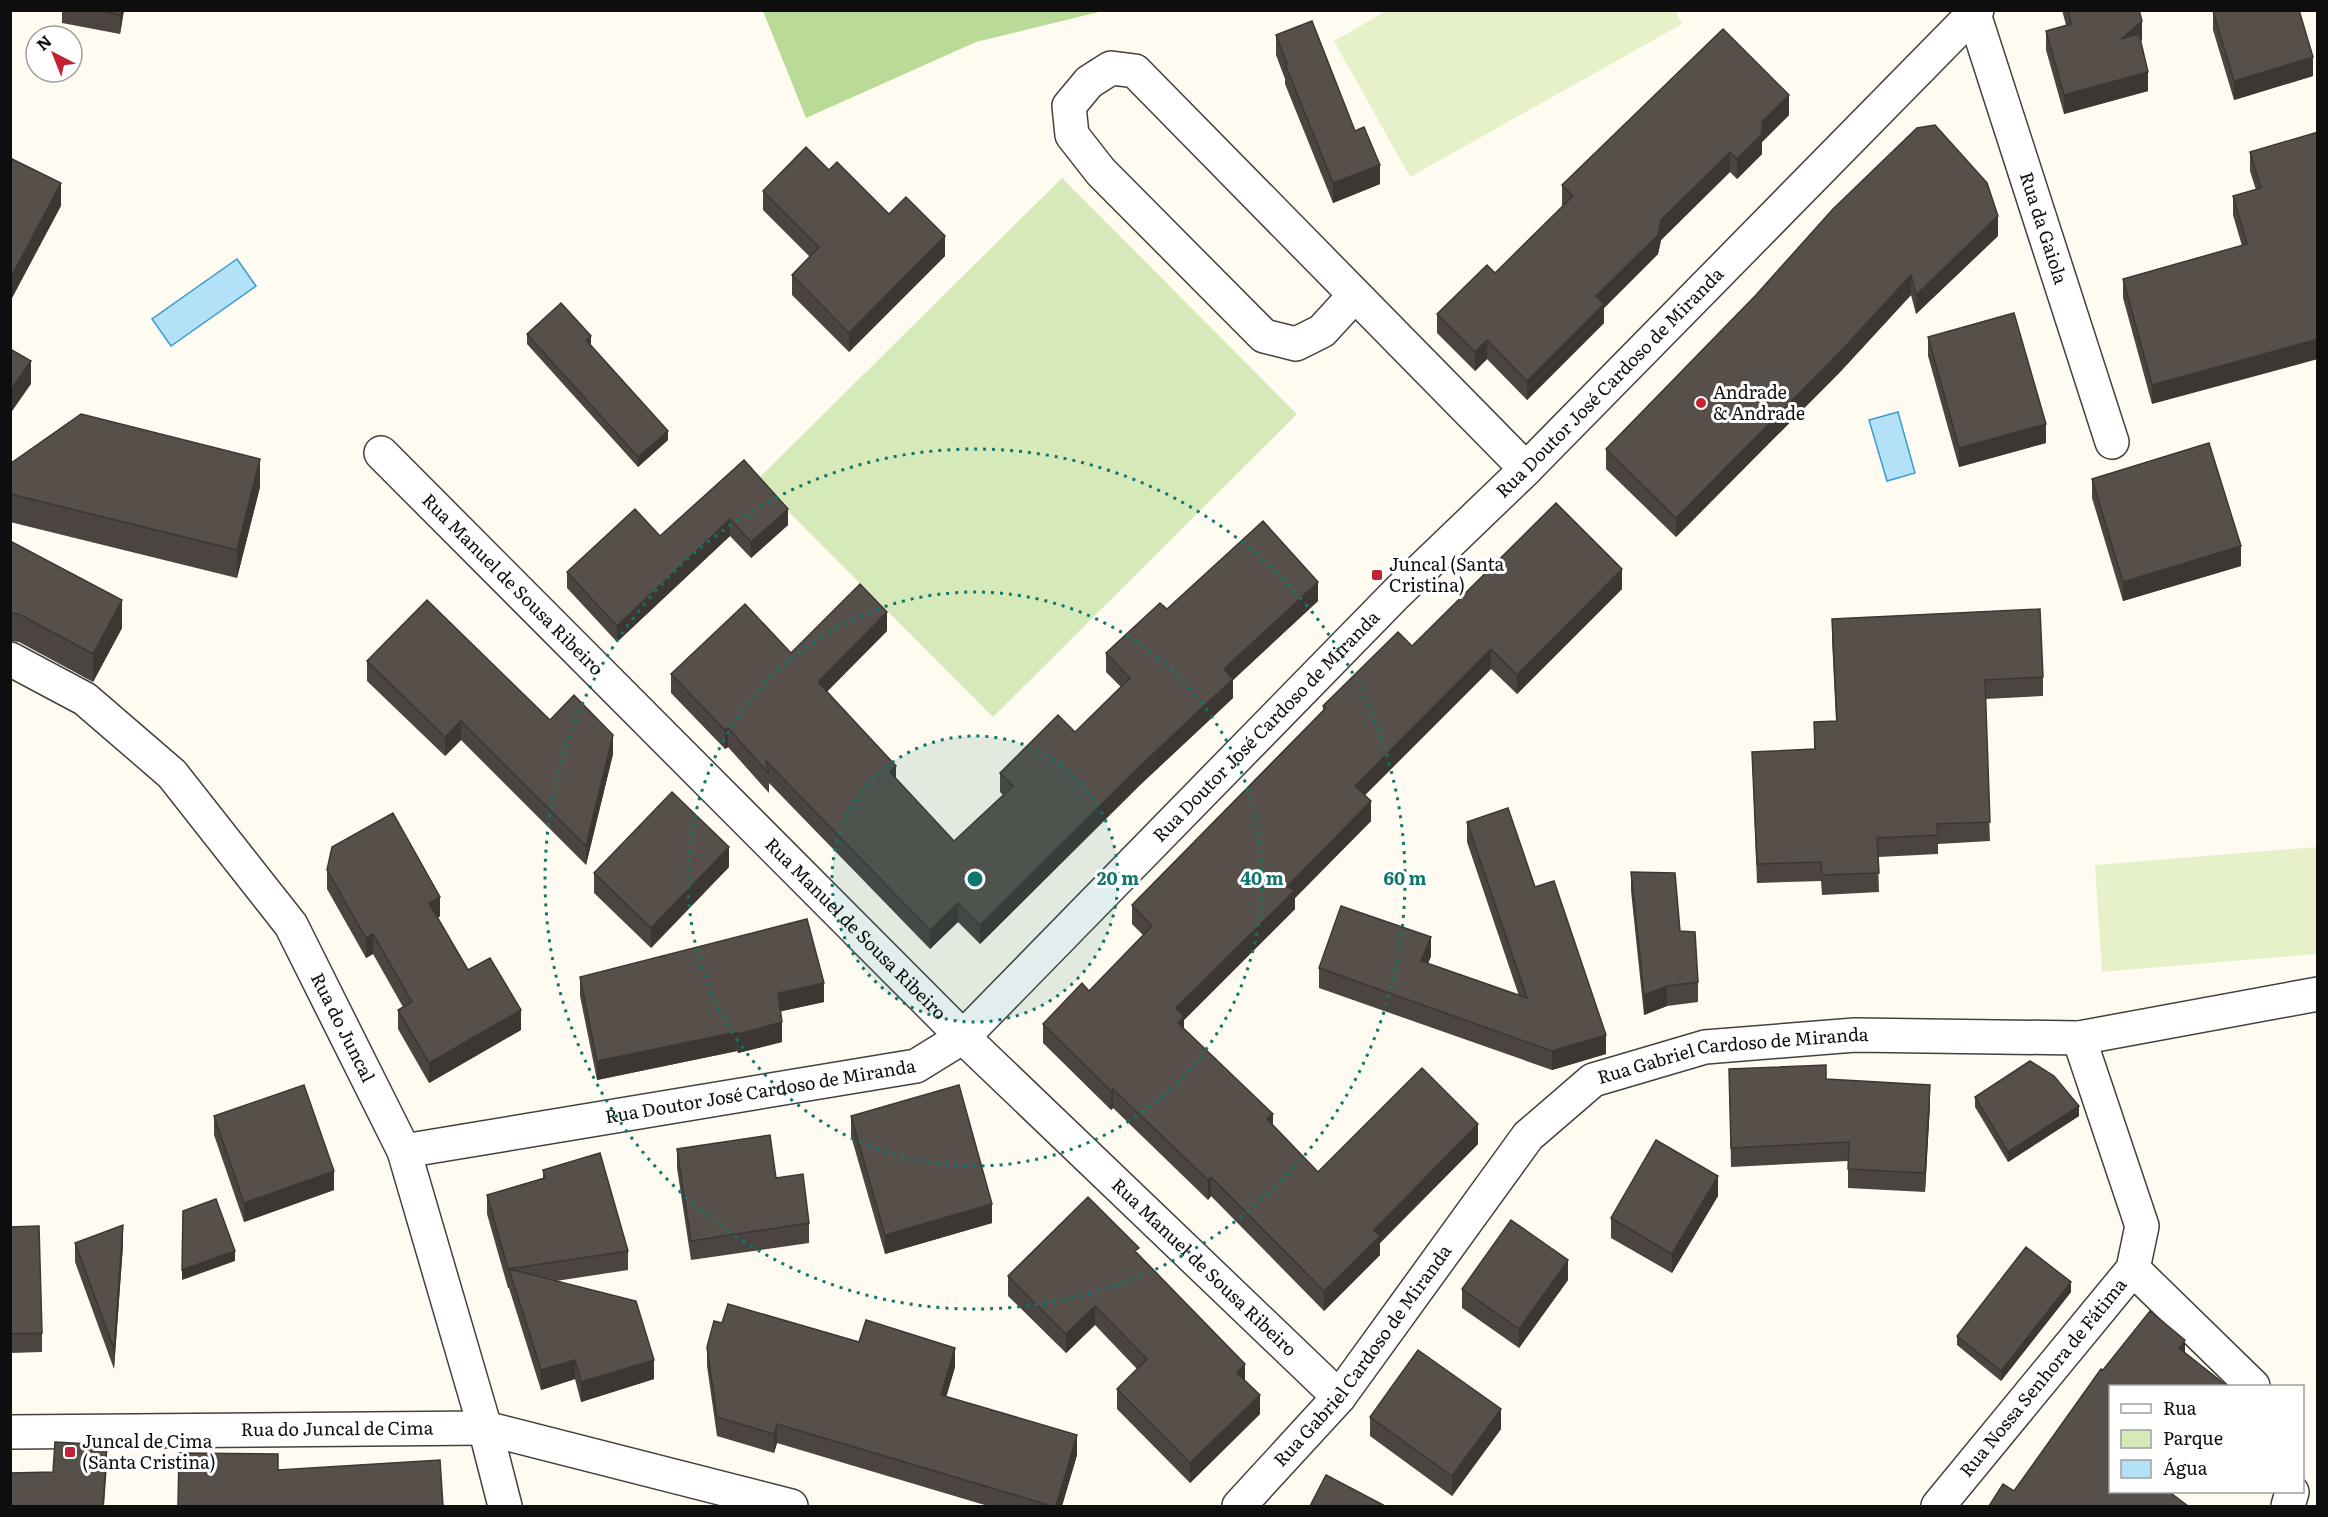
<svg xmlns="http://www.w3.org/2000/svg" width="2328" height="1517" viewBox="0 0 2328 1517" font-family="Literata,serif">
<rect width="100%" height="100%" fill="#fffbf0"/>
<path fill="#d5eab8" d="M 1062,178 L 1297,414 L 993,717 L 757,480 Z"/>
<path fill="#badb97" d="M 763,11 L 1103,11 L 976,42 L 806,118 Z"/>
<path fill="#e6f1ca" d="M 1388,10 L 1675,10 L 1682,24 L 1410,177 L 1334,41 Z
M 2317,847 L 2317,954 L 2102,972 L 2095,865 Z"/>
<path fill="#b3e1f7" stroke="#399cd0" stroke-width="1.5" d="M 237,259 L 256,286 L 171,346 L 152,319 Z
M 1898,412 L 1915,473 L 1887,481 L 1869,420 Z"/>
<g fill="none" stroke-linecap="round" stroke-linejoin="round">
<defs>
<g id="minor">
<path id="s1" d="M 1974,14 L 2112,442"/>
<path d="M 1355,295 L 1322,331 L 1296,344 L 1264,336 L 1101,172 L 1072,135 L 1069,106 L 1089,82 L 1111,68 L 1135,71 L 1526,469"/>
<path id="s2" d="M 381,453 L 963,1037 L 1339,1397"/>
<path id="s3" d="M 10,659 L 85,699 L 172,774 L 291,925 L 404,1151"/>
<path d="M 2133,1269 L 2253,1386"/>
<path d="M 505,1506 L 485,1428 L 791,1506"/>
<path id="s4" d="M 1239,1506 L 1339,1397 L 1528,1136 L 1593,1080 L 1705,1047 L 1855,1035 L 2079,1038 L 2318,994"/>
<path id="s5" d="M 1938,1506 L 2133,1269 L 2142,1226 L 2079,1038"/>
<path d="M 2288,1506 L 2292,1492"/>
</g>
<g id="tertiary">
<path id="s6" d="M 10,1432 L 485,1428 L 404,1151 L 916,1066 L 963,1037 L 1397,593 L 1526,469 L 1977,10"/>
</g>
</defs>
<use href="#minor" stroke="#414141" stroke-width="36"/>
<use href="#tertiary" stroke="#414141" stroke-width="36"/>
<use href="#minor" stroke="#fff" stroke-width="33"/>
<use href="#tertiary" stroke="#fff" stroke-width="33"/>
</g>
<path fill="#4b4440" d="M 62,10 L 124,10 L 120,34 L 62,23 Z
M 2062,10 L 2139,10 L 2142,40 L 2140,41 L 2148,91 L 2064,114 L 2046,50 L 2046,31 L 2066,25 Z
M 2213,11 L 2313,76 L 2234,100 L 2213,30 Z
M 1276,35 L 1355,131 L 1380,184 L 1333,203 L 1285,84 L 1285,79 L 1276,55 Z
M 1789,115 L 1762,142 L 1762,154 L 1737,179 L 1730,172 L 1661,240 L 1658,254 L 1604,308 L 1604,323 L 1527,400 L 1487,359 L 1475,371 L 1437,333 L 1437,314 L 1495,273 L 1563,206 L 1562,205 L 1562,185 Z
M 2318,132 L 2152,404 L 2123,298 L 2123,279 L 2242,246 L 2233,215 L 2233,196 L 2256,190 L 2250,171 L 2250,152 Z
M 829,170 L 945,256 L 849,352 L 792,295 L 792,275 L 810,257 L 763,210 L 763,191 Z
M 1998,236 L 1916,314 L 1911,295 L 1841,371 L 1676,537 L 1606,469 L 1606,449 L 1756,295 Z
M 527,334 L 668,440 L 638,467 L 527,344 Z
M 1928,337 L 2046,443 L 1959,467 L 1928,356 Z
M 744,460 L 788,525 L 751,558 L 730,536 L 617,642 L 567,588 L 567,572 L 660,536 Z
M 10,464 L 260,487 L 237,578 L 10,522 Z
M 2092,479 L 2241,566 L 2123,601 L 2092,498 Z
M 10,541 L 122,628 L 93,682 L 19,642 L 10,641 Z
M 1622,589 L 1517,694 L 1491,669 L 1365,795 L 1371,821 L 1295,898 L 1295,909 L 1184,1020 L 1184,1029 L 1273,1125 L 1318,1172 L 1478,1144 L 1380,1243 L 1380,1255 L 1324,1311 L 1211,1196 L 1208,1200 L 1113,1108 L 1111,1110 L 1043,1043 L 1043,1024 L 1089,991 L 1143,935 L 1132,924 L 1132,905 L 1323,710 L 1323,706 L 1412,646 Z
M 1318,601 L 1233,680 L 1233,698 L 1140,785 L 980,944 L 958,922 L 930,949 L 769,783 L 769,793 L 728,747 L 725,749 L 671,693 L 671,674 L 791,653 L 887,631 L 827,691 L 896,779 L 954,841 L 1003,795 L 1000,792 L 1000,773 L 1075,732 L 1121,687 L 1106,672 L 1106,653 L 1167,609 Z
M 1832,619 L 2043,677 L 2043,696 L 1985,699 L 1990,841 L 1938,844 L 1938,854 L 1878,857 L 1879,892 L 1822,895 L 1821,881 L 1757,883 L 1752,752 L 1814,749 L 1814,722 L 1836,721 L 1832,639 Z
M 367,661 L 550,720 L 613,754 L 586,865 L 461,740 L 445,756 L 367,681 Z
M 1467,822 L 1535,887 L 1606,1054 L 1552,1070 L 1319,988 L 1319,968 L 1431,956 L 1428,964 L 1519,996 L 1467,842 Z
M 729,867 L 651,948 L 594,893 L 594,873 Z
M 327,870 L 440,916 L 438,918 L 468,970 L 521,1030 L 429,1083 L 398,1029 L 398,1010 L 403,1007 L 373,954 L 366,958 L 327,889 Z
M 1631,872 L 1680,931 L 1698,982 L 1698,1002 L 1667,1006 L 1644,1015 L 1631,891 Z
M 580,977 L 824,1002 L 781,1011 L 782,1042 L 738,1053 L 737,1051 L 597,1080 L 580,996 Z
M 1729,1069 L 1826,1079 L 1930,1104 L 1925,1192 L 1848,1188 L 1848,1161 L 1731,1167 Z
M 1975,1097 L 2079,1116 L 2008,1162 L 1975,1107 Z
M 214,1116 L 334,1190 L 244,1222 L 214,1135 Z
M 851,1116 L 992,1223 L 885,1254 L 851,1136 Z
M 677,1149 L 776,1178 L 809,1223 L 809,1243 L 691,1260 L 677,1168 Z
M 543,1170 L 628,1251 L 628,1270 L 556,1281 L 654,1379 L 581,1402 L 575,1379 L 541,1390 L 509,1288 L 508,1288 L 487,1214 L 487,1195 L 543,1178 Z
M 1718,1196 L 1672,1273 L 1611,1238 L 1611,1218 Z
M 10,1227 L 42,1333 L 42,1352 L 10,1353 Z
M 75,1243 L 123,1245 L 114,1369 L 75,1262 Z
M 1139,1255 L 1245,1381 L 1260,1414 L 1190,1483 L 1117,1409 L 1117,1389 L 1137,1369 L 1095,1325 L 1066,1353 L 1008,1296 L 1008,1276 Z
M 1568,1280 L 1519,1348 L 1462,1308 L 1462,1289 Z
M 2071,1292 L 2001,1381 L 1957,1345 L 1957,1336 Z
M 722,1323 L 859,1342 L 955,1367 L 946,1397 L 1077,1455 L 1062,1506 L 988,1506 L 777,1443 L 774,1453 L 717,1436 L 707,1366 L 707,1347 Z
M 1370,1417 L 1501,1429 L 1452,1496 L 1370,1436 Z"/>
<path fill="#3d3734" d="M 121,10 L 124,10 L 120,34 L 120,15 Z
M 2142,21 L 2142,40 L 2121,59 L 2121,39 Z
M 2313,57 L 2313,76 L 2234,100 L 2234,81 Z
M 2148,72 L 2148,91 L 2064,114 L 2064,95 Z
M 1789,95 L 1789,115 L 1762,142 L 1762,154 L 1737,179 L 1737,159 L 1762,122 Z
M 1730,152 L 1730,172 L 1661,240 L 1658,254 L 1604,308 L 1604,323 L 1527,400 L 1527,381 L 1596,296 L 1661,220 Z
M 1380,165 L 1380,184 L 1333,203 L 1333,183 Z
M 61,183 L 61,206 L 10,302 L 10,279 Z
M 1998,216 L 1998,236 L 1916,314 L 1916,295 Z
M 945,236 L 945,256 L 849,352 L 849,333 Z
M 1911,275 L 1911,295 L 1841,371 L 1676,537 L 1676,518 Z
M 591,336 L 591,346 L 586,340 Z
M 2318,339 L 2318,359 L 2152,404 L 2152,385 Z
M 1487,340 L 1487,359 L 1475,371 L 1475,352 Z
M 31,361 L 31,384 L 10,414 L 10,391 Z
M 2046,424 L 2046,443 L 1959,467 L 1959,448 Z
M 668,431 L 668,440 L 638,467 L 638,457 Z
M 260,459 L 260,487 L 237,578 L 237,550 Z
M 788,509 L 788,525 L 751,558 L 751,542 Z
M 730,519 L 730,536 L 617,642 L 617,626 Z
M 2241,546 L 2241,566 L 2123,601 L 2123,582 Z
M 1622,569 L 1622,589 L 1517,694 L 1517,675 Z
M 1318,582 L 1318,601 L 1233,680 L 1233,698 L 1140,785 L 980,944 L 980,925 L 1224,669 Z
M 122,600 L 122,628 L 93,682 L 93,654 Z
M 887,612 L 887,631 L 818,701 L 818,682 Z
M 1491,649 L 1491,669 L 1355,805 L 1355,786 Z
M 461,721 L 461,740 L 445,756 L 445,737 Z
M 728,728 L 728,747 L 725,749 L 725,730 Z
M 613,735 L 613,754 L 586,865 L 586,846 Z
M 896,766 L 896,785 L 890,772 Z
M 1371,801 L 1371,821 L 1295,898 L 1295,909 L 1184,1020 L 1184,1036 L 1178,1042 L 1176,1008 L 1287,887 Z
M 729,847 L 729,867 L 651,948 L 651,928 Z
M 440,897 L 440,916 L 429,923 L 429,903 Z
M 958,903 L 958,922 L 930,949 L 930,930 Z
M 373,934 L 373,954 L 366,958 L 366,938 Z
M 1431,937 L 1431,956 L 1421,981 L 1421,961 Z
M 824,983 L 824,1002 L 778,1012 L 778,993 Z
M 1667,986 L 1667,1006 L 1644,1015 L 1644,995 Z
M 521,1010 L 521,1030 L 429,1083 L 429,1063 Z
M 782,1022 L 782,1042 L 738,1053 L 738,1034 Z
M 737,1032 L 737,1051 L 597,1080 L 597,1061 Z
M 1606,1035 L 1606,1054 L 1552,1070 L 1552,1051 Z
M 1930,1085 L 1930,1104 L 1925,1192 L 1925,1173 Z
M 1113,1089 L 1113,1108 L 1111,1110 L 1111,1091 Z
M 2079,1106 L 2079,1116 L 2008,1162 L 2008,1152 Z
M 1273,1114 L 1273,1133 L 1267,1119 Z
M 1478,1124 L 1478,1144 L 1380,1243 L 1380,1255 L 1324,1311 L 1324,1291 L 1374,1230 Z
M 334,1171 L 334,1190 L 244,1222 L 244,1203 Z
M 1718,1176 L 1718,1196 L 1672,1273 L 1672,1254 Z
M 1211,1177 L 1211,1196 L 1208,1200 L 1208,1180 Z
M 992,1204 L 992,1223 L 885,1254 L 885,1235 Z
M 123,1225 L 123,1245 L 114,1369 L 114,1349 Z
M 235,1251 L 235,1261 L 182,1280 L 182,1270 Z
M 1568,1260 L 1568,1280 L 1519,1348 L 1519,1329 Z
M 2071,1282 L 2071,1292 L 2001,1381 L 2001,1371 Z
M 1095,1306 L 1095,1325 L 1066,1353 L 1066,1334 Z
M 2185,1340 L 2185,1358 L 2179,1348 Z
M 955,1348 L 955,1367 L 941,1415 L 941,1395 Z
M 575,1360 L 575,1379 L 541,1390 L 541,1370 Z
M 654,1360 L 654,1379 L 581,1402 L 581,1382 Z
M 1245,1364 L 1245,1383 L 1237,1373 Z
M 1260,1395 L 1260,1414 L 1190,1483 L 1190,1463 Z
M 1501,1409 L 1501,1429 L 1452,1496 L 1452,1476 Z
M 777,1424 L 777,1443 L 774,1453 L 774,1434 Z
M 1077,1435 L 1077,1455 L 1062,1506 L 1056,1506 Z
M 107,1445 L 107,1465 L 104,1506 L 103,1506 Z"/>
<path fill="#574f4a" stroke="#3d3734" stroke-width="1.5" d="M 99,10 L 121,10 L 120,15 Z
M 2068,10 L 2139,10 L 2142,21 L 2121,39 L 2139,34 L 2148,72 L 2064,95 L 2046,31 L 2071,24 Z
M 2299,10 L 2313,57 L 2234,81 L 2213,11 Z
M 1312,21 L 1355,131 L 1364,127 L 1380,165 L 1333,183 L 1285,64 L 1287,64 L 1276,35 Z
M 1723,29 L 1789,95 L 1762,122 L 1762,134 L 1737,159 L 1730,152 L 1661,220 L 1658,235 L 1596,296 L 1604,304 L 1527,381 L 1487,340 L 1475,352 L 1437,314 L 1487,265 L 1495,273 L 1573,196 L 1562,185 Z
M 1935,125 L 1987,183 L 1998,216 L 1916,295 L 1911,275 L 1841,351 L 1676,518 L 1606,449 L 1756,295 L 1833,209 L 1917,128 Z
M 2318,132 L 2318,339 L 2152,385 L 2123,279 L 2247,244 L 2233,196 L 2261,188 L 2250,152 Z
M 806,147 L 829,170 L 837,162 L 889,214 L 906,197 L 945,236 L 849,333 L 792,275 L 819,247 L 763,191 Z
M 10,158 L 61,183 L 10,279 Z
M 561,303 L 591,336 L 586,340 L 668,431 L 638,457 L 527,334 Z
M 2014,313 L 2046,424 L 1959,448 L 1928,337 Z
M 10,349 L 31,361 L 10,391 Z
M 81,414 L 260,459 L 237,550 L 10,494 L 10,464 Z
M 2209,443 L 2241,546 L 2123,582 L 2092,479 Z
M 744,460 L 788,509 L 751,542 L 730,519 L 617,626 L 567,572 L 635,509 L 660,536 Z
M 1556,503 L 1622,569 L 1517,675 L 1491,649 L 1355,786 L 1371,801 L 1287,887 L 1295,890 L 1176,1008 L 1184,1016 L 1178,1023 L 1273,1114 L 1267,1119 L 1318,1172 L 1422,1068 L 1478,1124 L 1374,1230 L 1380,1236 L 1324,1291 L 1211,1177 L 1208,1180 L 1113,1089 L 1111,1091 L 1043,1024 L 1082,983 L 1089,991 L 1152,926 L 1132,905 L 1326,708 L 1323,706 L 1398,632 L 1412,646 Z
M 1263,521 L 1318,582 L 1224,669 L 1233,679 L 1140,766 L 980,925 L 958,903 L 930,930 L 766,761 L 769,774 L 728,728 L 725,730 L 671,674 L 745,604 L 791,653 L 860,584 L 887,612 L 818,682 L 896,766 L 890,772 L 954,841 L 1013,786 L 1000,773 L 1058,715 L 1075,732 L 1130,678 L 1106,653 L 1160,603 L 1167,609 Z
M 10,541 L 122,600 L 93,654 L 19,614 L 10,613 Z
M 427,600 L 550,720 L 574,695 L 613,735 L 586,846 L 461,721 L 445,737 L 367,661 Z
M 2040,609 L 2043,677 L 1985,680 L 1990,822 L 1937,824 L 1938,835 L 1877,838 L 1879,873 L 1822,875 L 1821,862 L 1757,864 L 1752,752 L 1815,749 L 1814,722 L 1837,721 L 1832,619 Z
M 672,792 L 729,847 L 651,928 L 594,873 Z
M 1508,808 L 1535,887 L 1554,881 L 1606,1035 L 1552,1051 L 1319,968 L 1341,906 L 1431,937 L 1421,961 L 1527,998 L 1467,822 Z
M 393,813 L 440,897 L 429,903 L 468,970 L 490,958 L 521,1010 L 429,1063 L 398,1010 L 412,1002 L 373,934 L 366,938 L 327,870 L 332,847 Z
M 1631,872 L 1675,873 L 1680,931 L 1695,932 L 1698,982 L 1667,986 L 1644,995 Z
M 807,919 L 824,983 L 778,993 L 782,1022 L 738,1034 L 737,1032 L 597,1061 L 580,977 Z
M 2030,1061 L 2054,1076 L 2079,1106 L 2008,1152 L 1975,1097 Z
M 1826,1065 L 1826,1079 L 1930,1085 L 1925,1173 L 1848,1169 L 1849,1142 L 1731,1148 L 1729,1069 Z
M 304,1085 L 334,1171 L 244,1203 L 214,1116 Z
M 959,1085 L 992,1204 L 885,1235 L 851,1116 Z
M 770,1135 L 776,1178 L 803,1174 L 809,1223 L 691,1241 L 677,1149 Z
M 1656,1140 L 1718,1176 L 1672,1254 L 1611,1218 Z
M 600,1153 L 628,1251 L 508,1269 L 487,1195 L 545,1178 L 543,1170 Z
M 1088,1197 L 1139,1248 L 1135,1251 L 1245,1364 L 1237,1373 L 1260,1395 L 1190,1463 L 1117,1389 L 1147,1359 L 1095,1306 L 1066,1334 L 1008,1276 Z
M 216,1199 L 235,1251 L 182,1270 L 183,1211 Z
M 1511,1220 L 1568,1260 L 1519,1329 L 1462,1289 Z
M 123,1225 L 114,1349 L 75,1243 Z
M 39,1226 L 42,1333 L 10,1334 L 10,1227 Z
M 2026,1247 L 2071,1282 L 2001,1371 L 1957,1336 Z
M 509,1269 L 636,1301 L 654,1360 L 581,1382 L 575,1360 L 541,1370 Z
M 728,1304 L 859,1342 L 866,1320 L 955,1348 L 941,1395 L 1077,1435 L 1056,1506 L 1052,1506 L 777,1424 L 774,1434 L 717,1417 L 707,1347 L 714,1321 L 722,1323 Z
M 2150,1311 L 2185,1340 L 2179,1348 L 2227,1386 L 2110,1386 L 2110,1491 L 2168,1491 L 2188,1506 L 1989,1506 L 2003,1484 L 2014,1491 L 2101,1369 L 2103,1370 Z
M 1418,1350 L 1501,1409 L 1452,1476 L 1370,1417 Z
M 55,1442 L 107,1445 L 103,1506 L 10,1506 L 10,1473 L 53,1472 Z
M 179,1453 L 278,1454 L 278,1470 L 440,1460 L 443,1506 L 178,1506 Z
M 1326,1475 L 1385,1506 L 1310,1506 Z"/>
<circle cx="975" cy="879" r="143" fill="#0f766e" fill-opacity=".12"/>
<g fill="none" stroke="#0f766e" stroke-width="3" stroke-dasharray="3 6">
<circle cx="975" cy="879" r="143"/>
<circle cx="975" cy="879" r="287"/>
<circle cx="975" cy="879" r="430"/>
</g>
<g fill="#c12333" stroke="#fff" stroke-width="2">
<circle cx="1701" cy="403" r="6"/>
<rect x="1371" y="569" width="12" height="12" rx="3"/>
<rect x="64" y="1446" width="12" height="12" rx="3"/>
</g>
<g text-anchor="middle" stroke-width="6" stroke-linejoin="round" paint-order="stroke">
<g font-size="18" fill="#0e0e0e" stroke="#fff">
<text dy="6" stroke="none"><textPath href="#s1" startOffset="225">Rua da Gaiola</textPath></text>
<text dy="6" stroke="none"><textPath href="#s6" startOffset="2258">Rua Doutor José Cardoso de Miranda</textPath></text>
<text dy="6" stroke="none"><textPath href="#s2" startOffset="186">Rua Manuel de Sousa Ribeiro</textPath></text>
<text dy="6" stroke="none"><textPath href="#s6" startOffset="1772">Rua Doutor José Cardoso de Miranda</textPath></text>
<text dy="6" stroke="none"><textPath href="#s2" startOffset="672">Rua Manuel de Sousa Ribeiro</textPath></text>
<text dy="6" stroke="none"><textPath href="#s3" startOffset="507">Rua do Juncal</textPath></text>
<text dy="6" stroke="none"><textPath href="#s4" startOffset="699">Rua Gabriel Cardoso de Miranda</textPath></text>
<text dy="6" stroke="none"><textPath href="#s6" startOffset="1125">Rua Doutor José Cardoso de Miranda</textPath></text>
<text dy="6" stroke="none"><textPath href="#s2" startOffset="1158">Rua Manuel de Sousa Ribeiro</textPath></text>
<text dy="6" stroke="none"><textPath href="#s4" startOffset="195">Rua Gabriel Cardoso de Miranda</textPath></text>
<text dy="6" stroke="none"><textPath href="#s5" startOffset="166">Rua Nossa Senhora de Fátima</textPath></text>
<text dy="6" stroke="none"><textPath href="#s6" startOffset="327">Rua do Juncal de Cima</textPath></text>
</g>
<g font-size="18" fill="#0e0e0e" stroke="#fff" text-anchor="start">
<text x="1713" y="399">Andrade<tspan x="1713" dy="21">&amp; Andrade</tspan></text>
<text x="1389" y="571">Juncal (Santa<tspan x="1389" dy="21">Cristina)</tspan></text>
<text x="82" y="1448">Juncal de Cima<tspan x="82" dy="21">(Santa Cristina)</tspan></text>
</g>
</g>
<circle cx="975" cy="879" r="9" fill="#0f766e" stroke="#fff" stroke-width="3"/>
<g font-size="18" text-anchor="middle" font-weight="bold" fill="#0f766e" stroke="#fff" stroke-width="6" stroke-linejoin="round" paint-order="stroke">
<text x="1118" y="885">20 m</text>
<text x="1262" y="885">40 m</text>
<text x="1405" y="885">60 m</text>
</g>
<rect width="2328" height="1517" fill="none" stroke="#0e0e0e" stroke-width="24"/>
<rect x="2109" y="1385" width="195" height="108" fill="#ffffff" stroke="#9f9f9f" stroke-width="1.5"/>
<rect x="2121" y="1404" width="30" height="9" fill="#ffffff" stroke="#9f9f9f" stroke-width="1.5"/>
<text x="2163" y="1415" font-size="18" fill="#0e0e0e">Rua</text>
<rect x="2121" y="1430" width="30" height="18" fill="#d5eab8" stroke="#9f9f9f" stroke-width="1.5"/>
<text x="2163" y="1445" font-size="18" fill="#0e0e0e">Parque</text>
<rect x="2121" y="1460" width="30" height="18" fill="#b3e1f7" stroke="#9f9f9f" stroke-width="1.5"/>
<text x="2163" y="1475" font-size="18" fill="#0e0e0e">Água</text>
<g transform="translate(54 54) rotate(318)"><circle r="28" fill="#ffffff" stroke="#9f9f9f" stroke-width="1.5"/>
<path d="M0-4.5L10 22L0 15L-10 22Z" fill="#c12333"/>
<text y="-9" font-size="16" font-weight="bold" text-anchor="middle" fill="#0e0e0e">N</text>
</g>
</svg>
